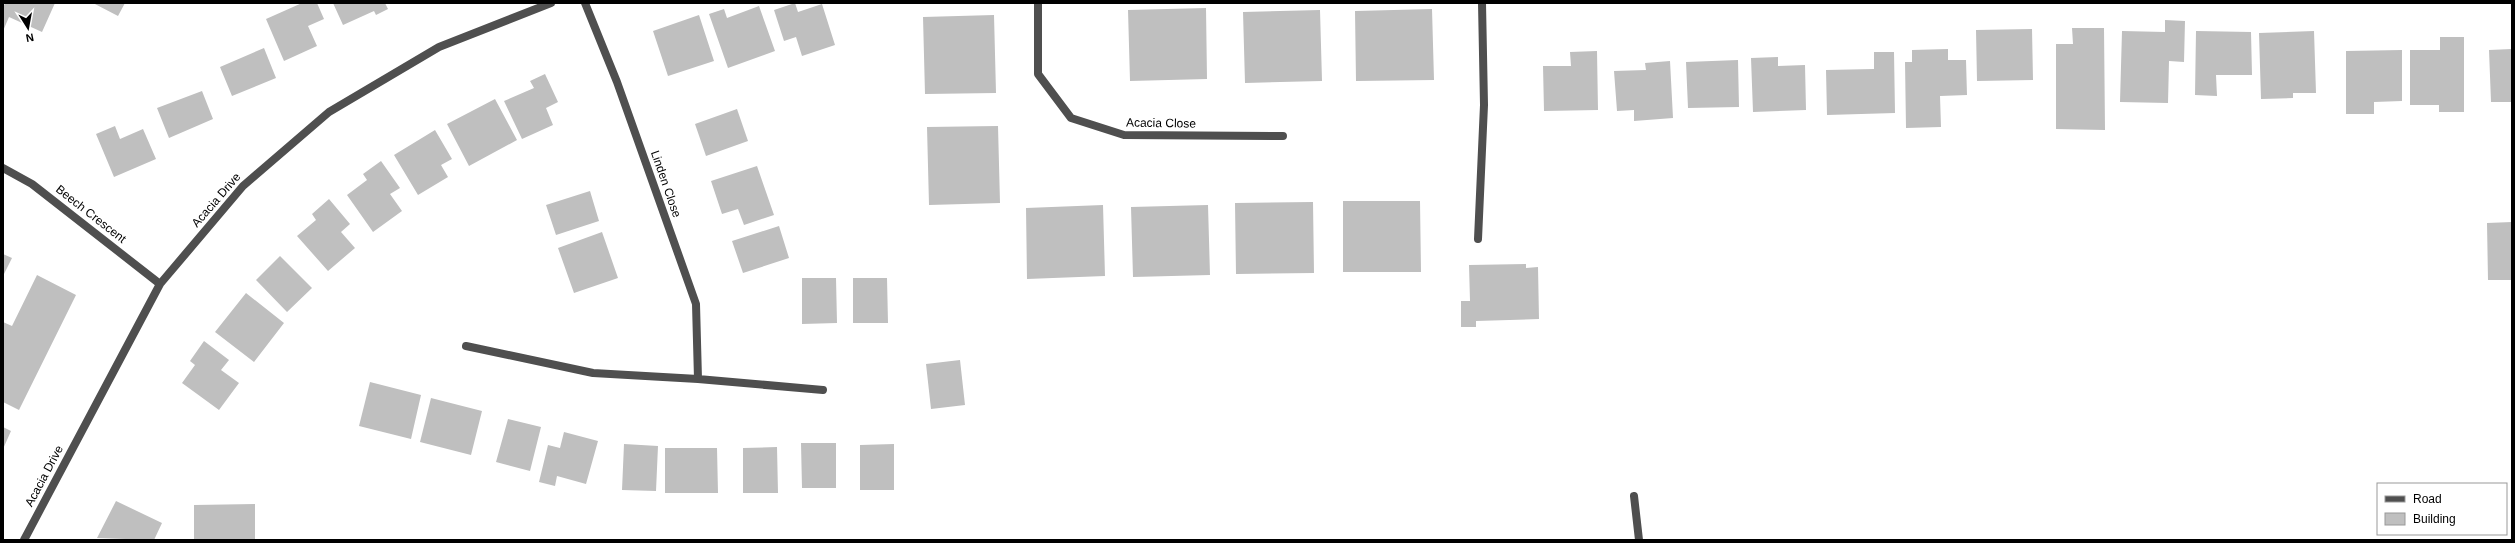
<svg xmlns="http://www.w3.org/2000/svg" width="2515" height="543" viewBox="0 0 2515 543" font-family="Helvetica,sans-serif">
<rect width="100%" height="100%" fill="#fff"/>
<path fill="#bfbfbf" d="M 5,3 L 55,3 L 42,32 L 9,17 L 3,31 L 3,8 Z
M 93,3 L 125,3 L 118,16 Z
M 302,3 L 317,3 L 324,19 L 308,26 L 317,46 L 284,61 L 266,19 Z
M 333,3 L 385,3 L 388,9 L 376,15 L 374,11 L 343,25 Z
M 795,3 L 798,12 L 822,4 L 835,45 L 802,56 L 796,37 L 784,41 L 774,10 Z
M 759,6 L 775,51 L 728,68 L 709,14 L 724,9 L 727,18 Z
M 1206,8 L 1207,79 L 1130,81 L 1128,10 Z
M 1432,9 L 1434,80 L 1356,81 L 1355,11 Z
M 1320,10 L 1322,81 L 1245,83 L 1243,12 Z
M 699,15 L 714,61 L 668,76 L 653,31 Z
M 994,15 L 996,93 L 925,94 L 923,17 Z
M 2165,20 L 2185,21 L 2184,62 L 2169,61 L 2168,103 L 2120,102 L 2122,31 L 2165,32 Z
M 2072,28 L 2104,28 L 2105,130 L 2056,129 L 2056,44 L 2073,44 Z
M 2032,29 L 2033,80 L 1977,81 L 1976,30 Z
M 2196,31 L 2251,32 L 2252,75 L 2216,75 L 2217,96 L 2195,95 Z
M 2314,31 L 2316,93 L 2293,93 L 2293,98 L 2261,99 L 2259,33 Z
M 2440,37 L 2464,37 L 2464,112 L 2439,112 L 2439,105 L 2410,105 L 2410,50 L 2440,50 Z
M 264,48 L 276,78 L 232,96 L 220,67 Z
M 1948,49 L 1948,60 L 1966,60 L 1967,95 L 1940,96 L 1941,127 L 1906,128 L 1905,62 L 1912,62 L 1912,50 Z
M 2512,49 L 2512,102 L 2491,102 L 2489,50 Z
M 2402,50 L 2402,101 L 2374,102 L 2374,114 L 2346,114 L 2346,51 Z
M 1597,51 L 1598,110 L 1544,111 L 1543,66 L 1571,66 L 1570,52 Z
M 1874,52 L 1894,52 L 1895,113 L 1827,115 L 1826,70 L 1874,69 Z
M 1778,57 L 1778,66 L 1805,65 L 1806,110 L 1753,112 L 1751,58 Z
M 1738,60 L 1739,107 L 1688,108 L 1686,62 Z
M 1670,61 L 1673,118 L 1634,121 L 1634,110 L 1617,111 L 1614,71 L 1646,70 L 1645,63 Z
M 545,74 L 558,102 L 546,108 L 553,125 L 522,139 L 504,101 L 534,88 L 530,81 Z
M 202,91 L 213,119 L 169,138 L 157,108 Z
M 495,99 L 517,140 L 469,166 L 447,124 Z
M 737,109 L 748,141 L 706,156 L 695,124 Z
M 115,126 L 120,139 L 143,129 L 156,159 L 114,177 L 96,134 Z
M 998,126 L 1000,203 L 929,205 L 927,127 Z
M 435,130 L 452,159 L 441,165 L 448,177 L 418,195 L 394,155 Z
M 381,161 L 400,188 L 390,194 L 402,211 L 373,232 L 347,195 L 367,180 L 363,174 Z
M 757,166 L 774,215 L 744,225 L 738,209 L 722,214 L 711,181 Z
M 590,191 L 599,221 L 556,235 L 546,205 Z
M 329,199 L 350,224 L 341,232 L 355,248 L 328,271 L 297,236 L 316,220 L 312,214 Z
M 1343,201 L 1420,201 L 1421,272 L 1343,272 Z
M 1313,202 L 1314,273 L 1236,274 L 1235,203 Z
M 1103,205 L 1105,276 L 1027,279 L 1026,208 Z
M 1208,205 L 1210,275 L 1133,277 L 1131,207 Z
M 2512,222 L 2512,280 L 2488,280 L 2487,223 Z
M 779,226 L 789,258 L 743,273 L 732,241 Z
M 602,232 L 618,278 L 574,293 L 558,248 Z
M 3,254 L 12,258 L 3,276 Z
M 280,256 L 312,288 L 287,312 L 256,280 Z
M 1526,264 L 1526,268 L 1538,267 L 1539,319 L 1476,321 L 1476,327 L 1461,327 L 1461,301 L 1470,301 L 1469,265 Z
M 37,275 L 76,295 L 19,410 L 3,402 L 3,322 L 12,326 Z
M 802,278 L 836,278 L 837,323 L 802,324 Z
M 853,278 L 887,278 L 888,323 L 853,323 Z
M 246,293 L 284,323 L 254,362 L 215,332 Z
M 204,341 L 229,360 L 221,370 L 239,383 L 219,410 L 182,383 L 195,365 L 190,361 Z
M 960,360 L 965,405 L 931,409 L 926,364 Z
M 370,382 L 421,395 L 411,439 L 359,426 Z
M 431,398 L 482,411 L 471,455 L 420,442 Z
M 508,419 L 541,427 L 530,471 L 496,462 Z
M 3,427 L 11,431 L 3,449 Z
M 564,432 L 598,441 L 586,484 L 557,476 L 555,486 L 539,482 L 548,445 L 560,448 Z
M 801,443 L 836,443 L 836,488 L 802,488 Z
M 624,444 L 658,446 L 656,491 L 622,490 Z
M 894,444 L 894,490 L 860,490 L 860,445 Z
M 777,447 L 778,493 L 743,493 L 743,448 Z
M 665,448 L 717,448 L 718,493 L 665,493 Z
M 116,501 L 162,523 L 154,540 L 97,538 Z
M 255,504 L 255,540 L 194,540 L 194,505 Z"/>
<g fill="none" stroke-linecap="round" stroke-linejoin="round">
<path stroke="#4f4f4f" stroke-width="8" d="M 1478,239 L 1484,105 L 1482,3
M 1634,496 L 1639,540"/>
<path stroke="#4f4f4f" stroke-width="8" d="M 585,3 L 617,82 L 696,304 L 698,379
M 1038,3 L 1038,74 L 1071,118 L 1124,135 L 1283,136
M 3,168 L 32,184 L 160,284
M 466,346 L 593,373 L 698,379 L 823,390
M 24,540 L 160,284 L 243,186 L 329,112 L 439,47 L 551,3"/>
</g>
<g text-anchor="middle" stroke-width="3.5" stroke-linejoin="round" paint-order="stroke">
<g font-size="12" fill="#000" stroke="#fff">
<text transform="translate(1161 123) rotate(1)" y="4">Acacia Close</text>
<text transform="translate(666 184) rotate(71)" y="4">Linden Close</text>
<text transform="translate(216 200) rotate(-49)" y="4">Acacia Drive</text>
<text transform="translate(91 214) rotate(38)" y="4">Beech Crescent</text>
<text transform="translate(44 476) rotate(-62)" y="4">Acacia Drive</text>
</g>
</g>
<rect width="2515" height="543" fill="none" stroke="#000000" stroke-width="8"/>
<rect x="2377" y="483" width="130" height="52" fill="#ffffff" stroke="#999999"/>
<rect x="2385" y="496" width="20" height="6" fill="#4f4f4f" stroke="#999999"/>
<text x="2413" y="503" font-size="12" fill="#000000">Road</text>
<rect x="2385" y="513" width="20" height="12" fill="#bfbfbf" stroke="#999999"/>
<text x="2413" y="523" font-size="12" fill="#000000">Building</text>
<g transform="translate(28 28) rotate(169)" stroke="#ffffff" stroke-width="3" paint-order="stroke">
<path d="M0-3L7 15L0 10L-7 15Z" fill="#000000"/>
<text y="-6" font-size="11" font-weight="bold" text-anchor="middle" fill="#000000">N</text>
</g>
</svg>
